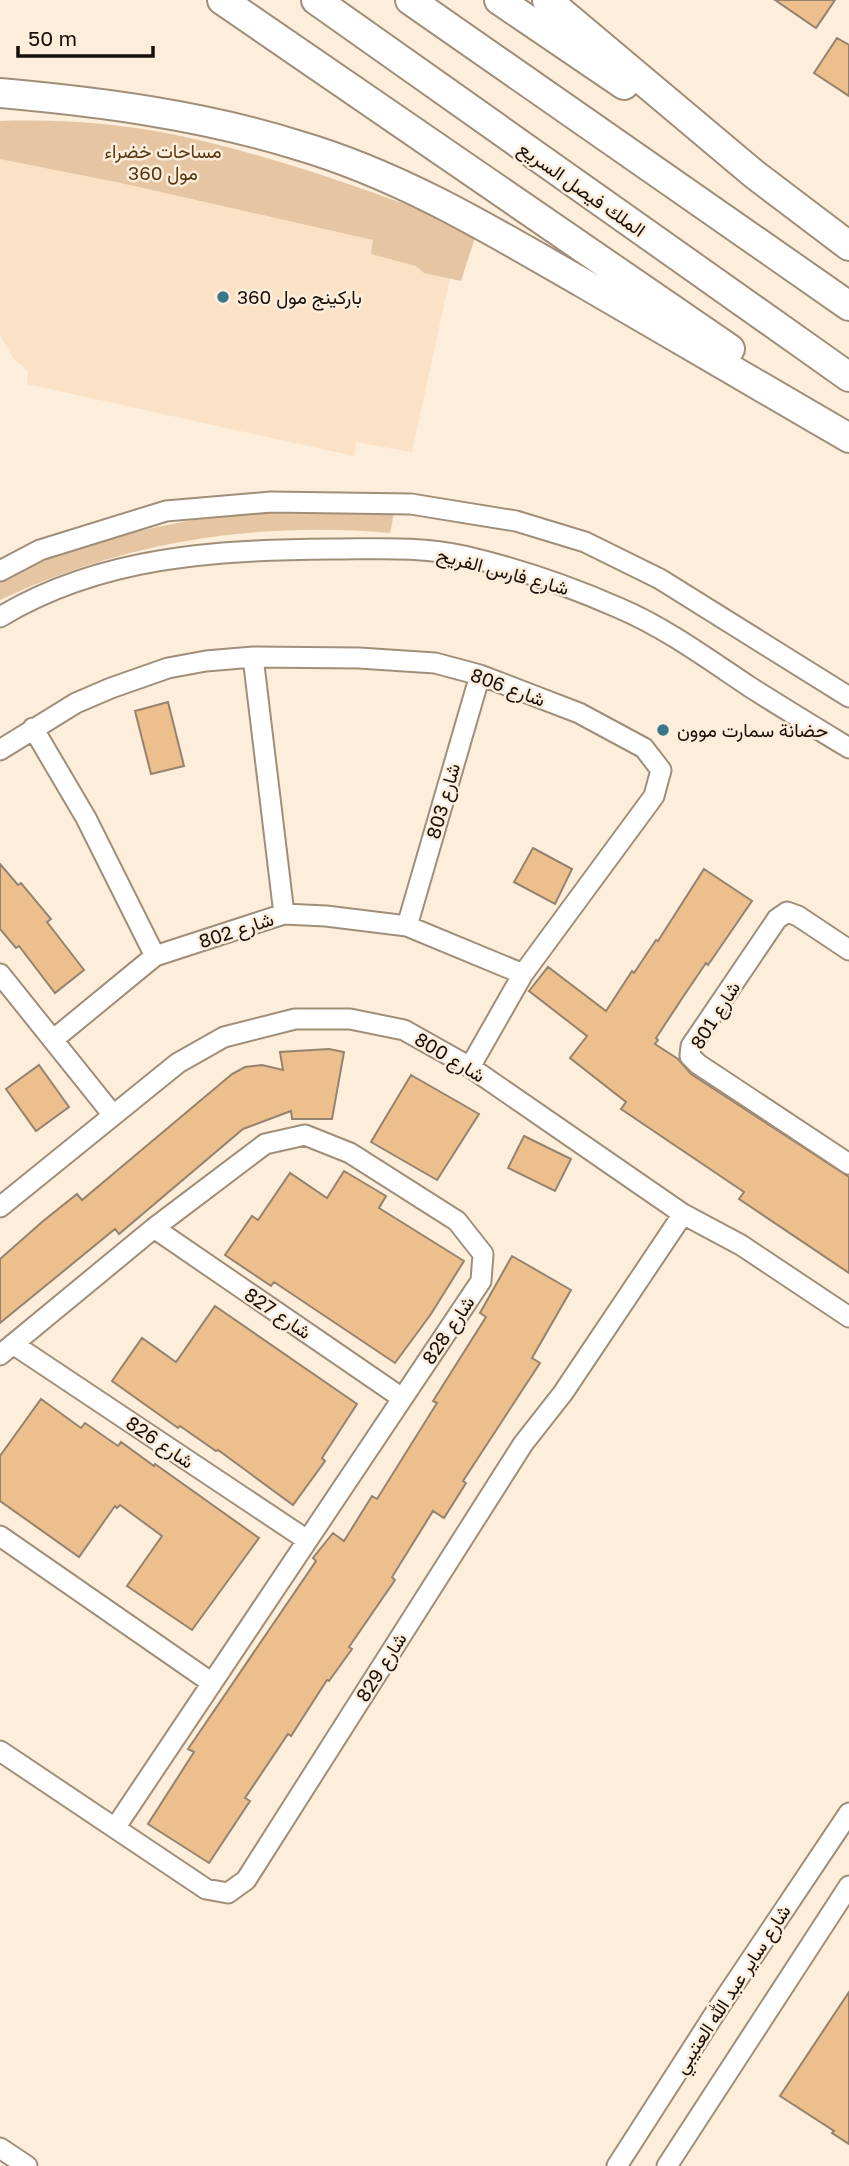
<svg xmlns="http://www.w3.org/2000/svg" width="849" height="2166" viewBox="0 0 849 2166" font-family="'Golos Text',Vazirmatn,sans-serif">
<rect width="100%" height="100%" fill="#fdeddb"/>
<path fill="#fbe1c5" d="M 0,157 L 170,190 L 454,259 L 412,452 L 356,442 L 354,456 L 27,384 L 28,371 L 13,358 L 0,335 Z"/>
<path fill="#e5c5a2" d="M 0,121 C 56,119 116,123 171,134 C 271,154 381,195 477,231 L 461,281 L 424,273 L 416,266 L 371,254 L 373,240 L 121,183 L 0,159 Z
M 272,510 L 394,513 L 390,533 C 256,521 122,542 0,600 L 0,579 C 89,539 175,519 272,510 Z"/>
<path fill="#ecbf8c" stroke="#95836f" stroke-width="2" d="M 775,0 L 835,0 L 816,28 Z
M 837,38 L 849,45 L 849,96 L 814,73 Z
M 168,702 L 184,766 L 151,774 L 135,711 Z
M 533,848 L 572,869 L 555,904 L 514,882 Z
M 0,864 L 18,885 L 21,883 L 51,919 L 47,922 L 84,970 L 55,993 L 19,946 L 16,948 L 0,929 Z
M 704,869 L 752,901 L 708,965 L 706,963 L 683,997 L 656,1038 L 658,1040 L 655,1044 L 678,1059 L 691,1074 L 849,1177 L 849,1273 L 739,1199 L 744,1192 L 621,1109 L 626,1102 L 570,1058 L 587,1036 L 529,991 L 548,967 L 606,1011 L 632,971 L 634,973 L 656,940 L 658,941 Z
M 329,1049 L 344,1052 L 332,1119 L 292,1119 L 291,1111 L 243,1129 L 119,1234 L 115,1229 L 0,1323 L 0,1259 L 42,1222 L 77,1194 L 82,1200 L 232,1074 L 245,1067 L 262,1065 L 283,1070 L 280,1052 Z
M 39,1065 L 69,1107 L 36,1131 L 6,1089 Z
M 411,1075 L 479,1114 L 437,1180 L 371,1142 Z
M 524,1136 L 571,1159 L 555,1191 L 508,1168 Z
M 344,1171 L 386,1196 L 379,1208 L 464,1261 L 431,1314 L 395,1363 L 274,1282 L 271,1286 L 225,1255 L 252,1216 L 258,1220 L 290,1173 L 327,1198 Z
M 512,1256 L 571,1290 L 532,1358 L 540,1363 L 463,1481 L 466,1483 L 444,1518 L 433,1511 L 392,1577 L 395,1580 L 349,1647 L 352,1649 L 329,1681 L 327,1680 L 291,1736 L 288,1734 L 245,1798 L 250,1801 L 209,1863 L 148,1824 L 194,1752 L 188,1749 L 316,1561 L 313,1558 L 333,1533 L 344,1541 L 372,1496 L 377,1499 L 437,1403 L 433,1401 L 486,1317 L 480,1313 Z
M 215,1306 L 357,1404 L 322,1458 L 325,1461 L 293,1505 L 218,1450 L 216,1451 L 180,1426 L 178,1428 L 112,1381 L 142,1338 L 176,1362 Z
M 41,1399 L 81,1428 L 85,1423 L 118,1446 L 121,1442 L 154,1466 L 155,1464 L 259,1538 L 192,1630 L 127,1586 L 162,1536 L 120,1505 L 117,1508 L 115,1506 L 79,1557 L 0,1501 L 0,1456 Z
M 849,1992 L 849,2144 L 832,2133 L 834,2131 L 780,2096 Z"/>
<g fill="none" stroke-linecap="round" stroke-linejoin="round">
<defs>
<path id="minor" d="M 0,571 L 40,550 L 166,511 L 271,502 L 411,504 L 516,521 L 585,542 L 660,579 L 849,697
M 0,617 C 101,556 217,550 332,549 C 376,549 420,546 464,556 C 516,568 569,586 619,608 C 666,628 708,659 750,687 C 783,708 816,728 849,748
M 253,657 L 284,914
M 33,728 L 86,818 L 155,956
M 0,750 L 76,703 L 111,688 L 168,668 L 206,661 L 253,657 L 359,658 L 435,663 L 480,675 L 579,713 L 644,748 L 661,770 L 654,796 L 523,974 L 470,1067
M 407,926 L 480,675
M 849,950 L 798,916 L 787,912 L 777,919 L 691,1046 L 690,1056 L 698,1064 L 849,1164
M 0,974 L 113,1115
M 54,1039 L 155,956 L 284,914 L 326,916 L 407,926 L 523,974
M 0,1207 L 178,1063 L 224,1037 L 295,1019 L 350,1019 L 404,1030 L 470,1067 L 683,1214 L 741,1245 L 849,1317
M 154,1228 L 402,1398
M 13,1344 L 307,1540
M 0,1355 L 154,1228 L 265,1144 L 305,1135 L 350,1153 L 457,1221 L 483,1254 L 481,1281 L 115,1828
M 0,1536 L 212,1683
M 0,1751 L 206,1889 L 228,1893 L 246,1880 L 523,1444 L 563,1393 L 683,1214
M 0,2148 L 27,2166
M 617,2166 L 719,2007 L 849,1813
M 667,2166 L 849,1886"/>
<path id="highway" d="M 222,0 L 730,349
M 316,0 L 849,377
M 410,0 L 849,306
M 499,0 L 624,85
M 547,0 L 754,174 L 849,246
M 0,93 C 100,102 201,115 297,145 C 400,175 491,230 583,283 C 672,335 760,386 849,438"/>
</defs>
<use href="#minor" stroke="#a08e79" stroke-width="23"/>
<use href="#highway" stroke="#a08e79" stroke-width="32"/>
<use href="#minor" stroke="#fff" stroke-width="19"/>
<use href="#highway" stroke="#fff" stroke-width="28"/>
</g>
<g fill="#38788b" stroke="#fdeddb" stroke-width="2.5">
<circle cx="223" cy="297" r="7"/>
<circle cx="663" cy="730" r="7"/>
</g>
<g text-anchor="middle" stroke-width="5" stroke-linejoin="round" paint-order="stroke">
<g font-size="19" fill="#573811" stroke="#fdeddb">
<text x="163" y="158">مساحات خضراء<tspan x="163" dy="22">360 مول</tspan></text>
</g>
<g font-size="19" fill="#171009" stroke="#fdeddb">
<text transform="translate(582 189) rotate(35)" y="7">الملك فيصل السريع</text>
<text transform="translate(503 571) rotate(15)" y="7">شارع فارس الفريح</text>
<text transform="translate(508 687) rotate(20)" y="7">شارع 806</text>
<text transform="translate(443 801) rotate(-74)" y="7">شارع 803</text>
<text transform="translate(236 930) rotate(-18)" y="7">شارع 802</text>
<text transform="translate(715 1015) rotate(-58)" y="7">شارع 801</text>
<text transform="translate(450 1057) rotate(31)" y="7">شارع 800</text>
<text transform="translate(278 1313) rotate(34)" y="7">شارع 827</text>
<text transform="translate(448 1330) rotate(-56)" y="7">شارع 828</text>
<text transform="translate(160 1442) rotate(34)" y="7">شارع 826</text>
<text transform="translate(381 1667) rotate(-58)" y="7">شارع 829</text>
<text transform="translate(732 1989) rotate(-57)" y="7">شارع ساير عبد الله العتيبي</text>
</g>
<g font-size="19" fill="#171009" stroke="#fdeddb" text-anchor="start">
<text x="237" y="304">باركينج مول 360</text>
<text x="677" y="737">حضانة سمارت موون</text>
</g>
</g>
<path d="M18 46v10h135v-10" fill="none" stroke="#171009" stroke-width="3.5"/>
<text x="28" y="46" font-size="21" fill="#171009" stroke="#fdeddb" stroke-width="5" paint-order="stroke">50 m</text>
</svg>
